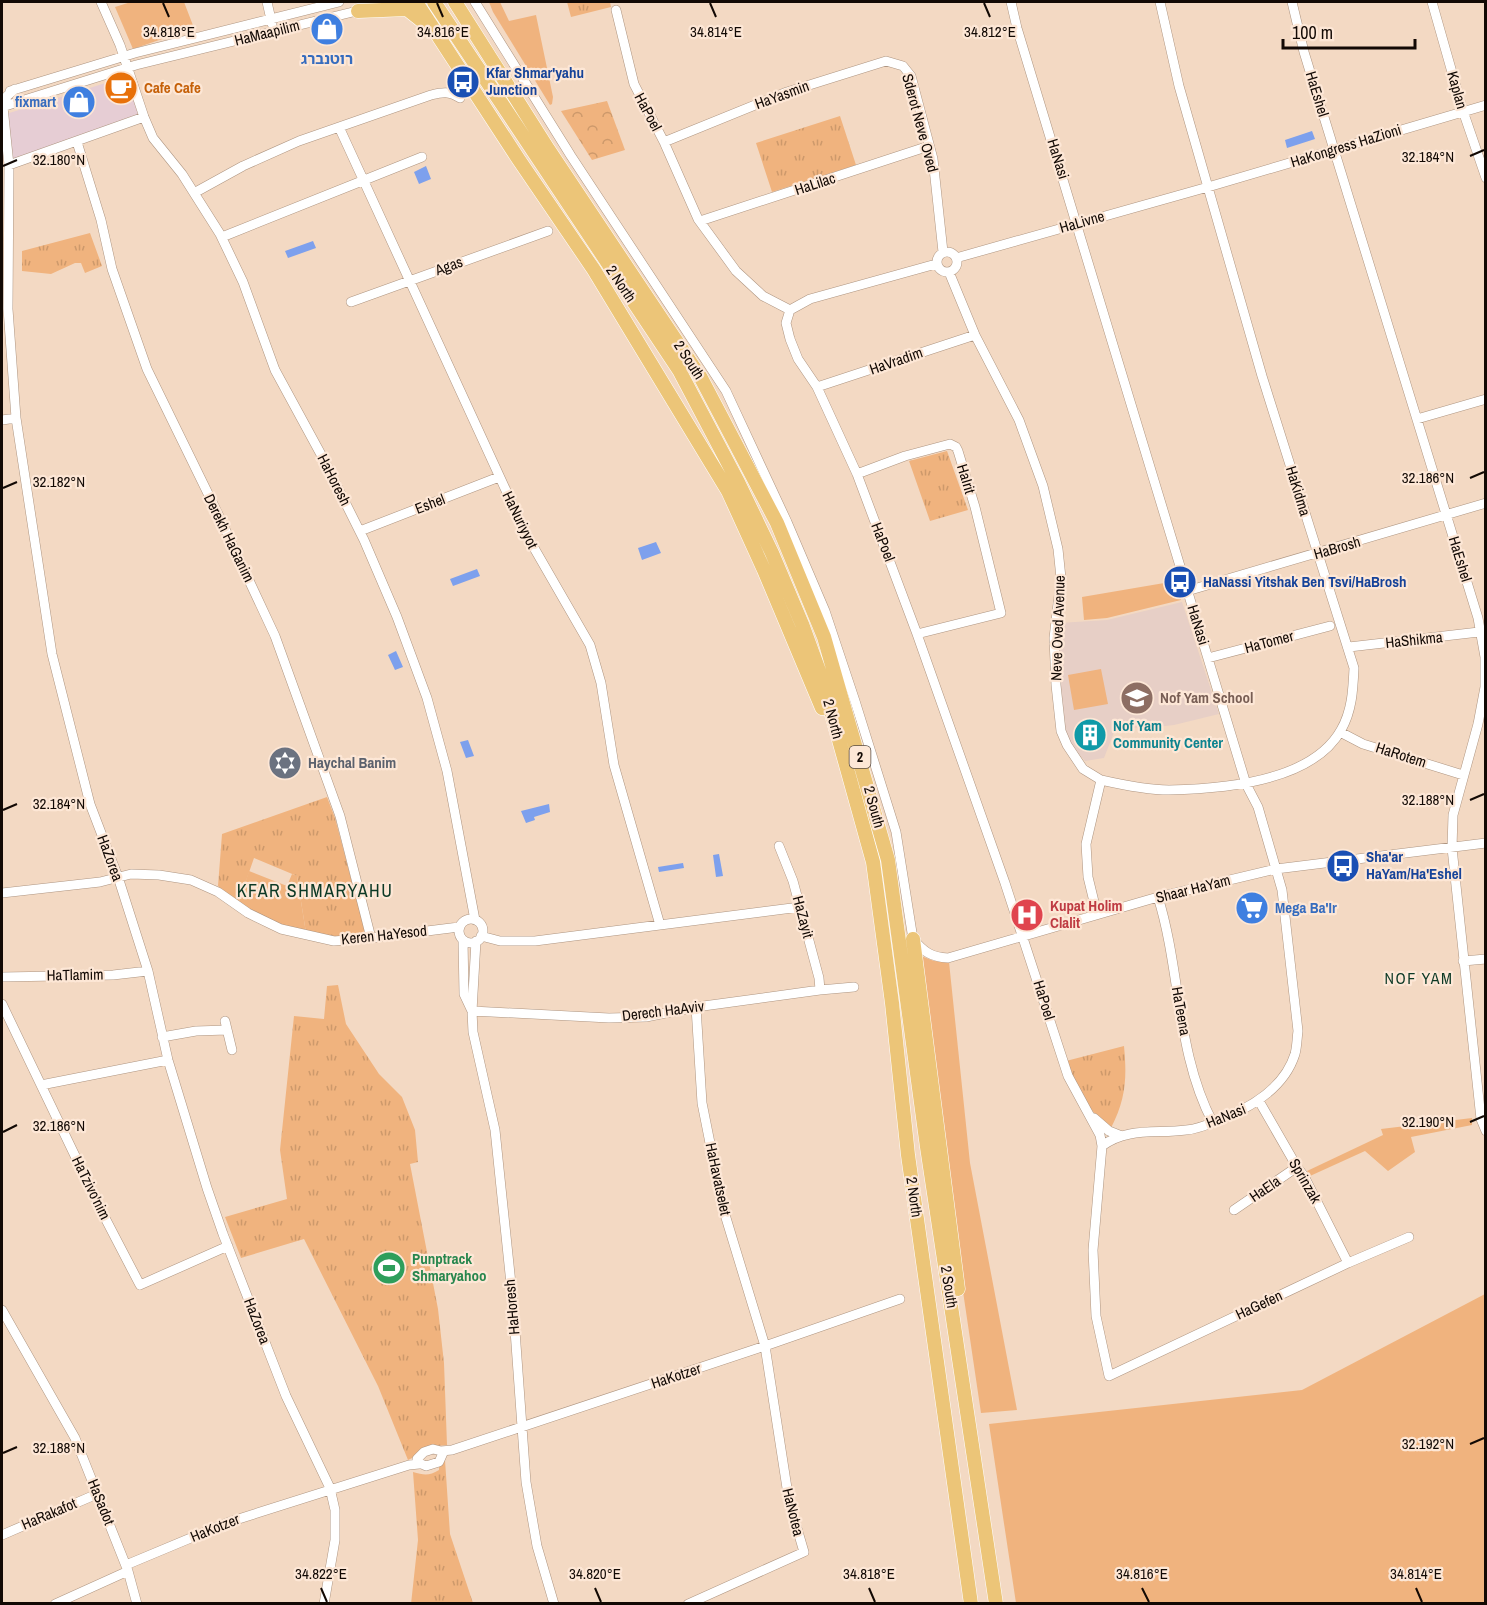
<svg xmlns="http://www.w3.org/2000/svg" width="1487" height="1605" viewBox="0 0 1487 1605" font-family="'Archivo Narrow','Noto Sans Hebrew',sans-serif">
<defs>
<pattern id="forest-crowns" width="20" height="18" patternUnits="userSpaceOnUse" patternTransform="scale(1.5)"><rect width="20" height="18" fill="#f0b37e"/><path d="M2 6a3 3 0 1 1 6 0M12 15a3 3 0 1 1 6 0" fill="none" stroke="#cd996b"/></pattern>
<pattern id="park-tufts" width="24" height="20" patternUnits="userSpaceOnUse" patternTransform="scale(1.5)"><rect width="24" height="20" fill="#f0b37e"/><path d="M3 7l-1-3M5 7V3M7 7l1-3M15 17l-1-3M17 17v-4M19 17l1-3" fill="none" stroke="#cd996b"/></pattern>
</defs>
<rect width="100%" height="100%" fill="#f3d9c3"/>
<path fill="#e6cdd4" d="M 125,77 L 139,116 L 12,162 L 6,114 Z"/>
<path fill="#e7cfc6" d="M 1182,602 L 1219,714 L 1174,725 L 1148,728 L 1116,727 L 1104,758 L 1085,761 L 1070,744 L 1064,730 L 1057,641 L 1059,623 L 1107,620 Z"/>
<path fill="#f0b37e" d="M 131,2 L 184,2 L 194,28 L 133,49 L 115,7 Z
M 489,2 L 500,2 L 509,21 L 536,15 L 553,97 L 552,104 L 550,105 L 493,12 Z
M 1176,581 L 1181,600 L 1107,618 L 1084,620 L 1082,597 Z
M 1101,669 L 1108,704 L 1074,710 L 1068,675 Z
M 249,871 L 287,886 L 292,874 L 297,876 L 306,933 L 281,926 L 238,904 Z
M 921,956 L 934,961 L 949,962 L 970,1163 L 1017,1410 L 981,1413 L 945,1170 Z
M 1472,1118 L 1472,1125 L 1411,1137 L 1415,1152 L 1388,1171 L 1365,1151 L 1310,1176 L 1307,1171 L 1383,1135 L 1381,1129 Z
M 1485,1294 L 1485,1603 L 1016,1603 L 989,1424 L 1302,1390 Z"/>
<path fill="url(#forest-crowns)" d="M 607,101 L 625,150 L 592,160 L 561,111 Z"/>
<path fill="url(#park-tufts)" d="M 567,2 L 610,2 L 611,7 L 571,17 Z
M 840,116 L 856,165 L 772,192 L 756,143 Z
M 90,233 L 102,266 L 85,273 L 81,263 L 75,263 L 51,274 L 22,271 L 22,251 Z
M 947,451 L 968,510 L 930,521 L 909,461 Z
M 327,797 L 335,818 L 366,935 L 333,937 L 306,933 L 297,876 L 254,858 L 238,904 L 218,886 L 222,834 Z
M 338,985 L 346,1024 L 379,1074 L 402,1097 L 415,1130 L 418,1162 L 410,1164 L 438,1309 L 444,1363 L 447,1445 L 437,1446 L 408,1460 L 378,1386 L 304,1239 L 241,1258 L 225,1217 L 287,1199 L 280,1150 L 294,1016 L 324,1019 L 327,986 Z
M 1124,1046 C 1127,1078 1126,1099 1111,1128 L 1096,1115 L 1081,1097 L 1066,1061 Z
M 445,1460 L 450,1534 L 473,1603 L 411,1604 L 418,1540 L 413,1472 C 424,1475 429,1476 439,1470 L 439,1465 Z"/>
<path fill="#7da0ed" d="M 1312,131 L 1315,139 L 1287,148 L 1285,140 Z
M 426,166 L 431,179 L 419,184 L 414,172 Z
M 313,241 L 316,248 L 288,258 L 285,251 Z
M 656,542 L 661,553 L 642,560 L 638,548 Z
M 477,569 L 480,576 L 453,586 L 450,579 Z
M 396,651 L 403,667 L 395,670 L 388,655 Z
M 468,740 L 474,756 L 466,758 L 460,742 Z
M 549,804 L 550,812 L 534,817 L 535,820 L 526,823 L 521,811 Z
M 719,854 L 723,876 L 716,877 L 713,855 Z
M 683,863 L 684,868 L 659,872 L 658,867 Z"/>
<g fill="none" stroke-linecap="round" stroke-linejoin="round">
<defs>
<path id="minor" d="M 101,2 L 120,45 L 144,117 L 153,138 L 182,174 L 220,234 L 243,282 L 275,370 L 324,460 L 364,540 L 397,617 L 427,698 L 447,771 L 475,920
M 267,2 L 272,24
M 475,2 L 571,156 L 726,391 L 787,522 L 825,611 L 855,701 L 896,832 L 913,939 C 924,952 931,957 948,958 L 1158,897 L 1276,869 L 1486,843
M 1011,2 L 1017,28 L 1246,784 L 1258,807 L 1282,890 L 1298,1031 C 1297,1038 1297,1047 1295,1054 C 1285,1086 1255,1105 1226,1117 C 1214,1122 1200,1129 1186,1130 C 1157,1134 1127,1127 1102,1146
M 1292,2 L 1304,52 L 1478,618 L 1485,657 L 1485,687 L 1478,724 L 1453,815 L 1452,848 L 1481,1119 L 1486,1131
M 1432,2 L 1463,111 L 1486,178
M 377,6 L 395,2
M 616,10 L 634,84 L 664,142 L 698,219 L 736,271 L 763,296 L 790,310
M 15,89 L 7,96 L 3,107 L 9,165 L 8,309 L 16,418 L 52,654 L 90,804 L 118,877 L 148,971 L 168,1060 L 207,1188 L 223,1234 L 286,1396 L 330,1488 L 335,1510 L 335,1540 L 324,1604
M 10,91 L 135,53 L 339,2
M 2,107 L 136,65 L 361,10
M 339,127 L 526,534 L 590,645 L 601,683 L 614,765 L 660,925
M 77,142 L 101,220 L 112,269 L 147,369 L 218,514 L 275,636 L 340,816 L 371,938
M 664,142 L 787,92 L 886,61 L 903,66 L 911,76 L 933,159 L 943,252
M 9,165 L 144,117
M 194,193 L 243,166 L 299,141 L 431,95 C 443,92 449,91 460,98
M 700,221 L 929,146
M 222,237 L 422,157
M937 262a10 10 0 1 1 20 0a10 10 0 1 1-20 0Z
M 956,258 L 1208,187 L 1486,105
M 949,272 L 975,335 L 1019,420 L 1043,486 L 1058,549 L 1061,578 L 1054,638 L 1056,685 L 1061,731 L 1067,745 L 1083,769 L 1101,780 L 1086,844 L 1088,877 L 1097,914
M 351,302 L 548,231
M 790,310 L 786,323 L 790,339 L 798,359 L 817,387 L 857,474 L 917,634 L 1005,883 L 1068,1076 L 1100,1135 L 1102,1146 L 1093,1250 L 1096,1316 L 1109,1376 L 1348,1263 L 1409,1237
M 790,310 L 810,299 L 936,264
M 817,387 L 975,335
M 1417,419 L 1486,399
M 2,420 L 16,418
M 857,474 L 905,456 L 950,444 L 956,447 L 958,451 L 975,507 L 1001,613 L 917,634
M 360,531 L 499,477
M 1187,591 L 1486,503
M 1349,647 L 1479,632
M 1208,658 L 1330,626
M 1340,732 L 1363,744 L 1463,775
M 1101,780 C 1123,785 1147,790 1169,790 C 1222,789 1312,782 1341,730 C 1352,711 1353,690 1354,668 L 1262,376 L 1179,86 L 1160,2
M 779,846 L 793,881 L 819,978 L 820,990
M 2,893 L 100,882 L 131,874 L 159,875 L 191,880 L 218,892 L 248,913 L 281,929 L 334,941 L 371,938 L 459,927
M 1158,897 C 1181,971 1176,1053 1213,1123
M459 931a12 12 0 1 1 24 0a12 12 0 1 1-24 0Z
M 481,936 L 500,941 L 535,941 L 800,907
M 463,940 L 464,994 L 472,1011 L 609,1018 L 646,1017 L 696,1007 L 820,990 L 854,987
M 476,941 L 472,1011 L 473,1032 L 495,1130 L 513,1303 L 526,1482 L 537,1546 L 554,1604
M 1463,961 L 1486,959
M 2,977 L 113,975 L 148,971
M 2,1004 L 103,1214 L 140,1285 L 228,1246
M 225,1021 L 232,1050
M 162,1037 L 196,1031 L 227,1030
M 41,1085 L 168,1060
M 1259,1101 L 1297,1167 L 1304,1176 L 1348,1263
M 1094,1118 L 1109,1131 L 1119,1135
M 1234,1210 L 1297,1167
M 2,1310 L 75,1438 L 128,1571 L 137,1604
M 433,1449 L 441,1451 L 443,1453 L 439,1462 L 426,1466 L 417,1462 L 417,1459 L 424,1452 Z
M 441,1451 L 452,1450 L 765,1346 L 900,1299
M 2,1535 L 97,1494
M 126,1565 L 229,1522 L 409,1465 L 419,1464
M 55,1604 L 128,1571
M 688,1604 L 804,1552 L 789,1501 L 765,1346 L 723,1208 L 702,1103 L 696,1007"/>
<path id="highway" d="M 416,2 L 519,160 L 594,270 L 728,491 L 764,570 L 822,708
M 434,2 L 679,370 L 738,482 L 772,553 L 802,624 L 822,679 L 873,862 L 892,1003 L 908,1155 L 971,1604
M 455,2 L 548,149 L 701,378 L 777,523 L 824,637 L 888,860 L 927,1147 L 996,1604
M 358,11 L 407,9 L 426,24
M 913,939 L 958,1289"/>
</defs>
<use href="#minor" stroke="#ae9581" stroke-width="10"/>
<use href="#highway" stroke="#fff" stroke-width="15"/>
<use href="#minor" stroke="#fff" stroke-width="9"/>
<use href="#highway" stroke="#ecc578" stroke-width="14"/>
</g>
<path fill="none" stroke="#120904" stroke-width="2" d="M 163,3 L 169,17M 437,3 L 443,17M 710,3 L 716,17M 984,3 L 990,17M 1470,156 L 1484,150M 3,166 L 17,160M 1470,478 L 1484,472M 3,488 L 17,482M 1470,800 L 1484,794M 3,810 L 17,804M 1470,1122 L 1484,1116M 3,1132 L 17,1125M 1470,1444 L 1484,1438M 3,1453 L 17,1447M 321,1588 L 327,1602M 595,1588 L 601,1602M 869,1588 L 875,1602M 1142,1588 L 1149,1602M 1416,1588 L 1422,1602"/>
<defs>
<symbol id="shop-disc" viewBox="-11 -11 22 22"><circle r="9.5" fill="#3f7fe0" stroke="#fde7d6"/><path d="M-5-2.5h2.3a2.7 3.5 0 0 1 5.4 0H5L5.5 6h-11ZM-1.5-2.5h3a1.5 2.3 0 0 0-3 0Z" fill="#fff"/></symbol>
<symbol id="bus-disc" viewBox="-11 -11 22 22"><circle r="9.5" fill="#1a4fb4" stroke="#fde7d6"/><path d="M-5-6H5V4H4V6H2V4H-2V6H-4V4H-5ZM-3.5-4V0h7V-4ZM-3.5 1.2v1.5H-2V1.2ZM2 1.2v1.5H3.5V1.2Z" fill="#fff"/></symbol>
<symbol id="cafe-disc" viewBox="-11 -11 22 22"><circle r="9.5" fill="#e8710a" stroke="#fde7d6"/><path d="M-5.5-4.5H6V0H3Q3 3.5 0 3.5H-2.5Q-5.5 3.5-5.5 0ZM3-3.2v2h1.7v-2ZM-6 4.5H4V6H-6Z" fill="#fff"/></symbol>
<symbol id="school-disc" viewBox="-11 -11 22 22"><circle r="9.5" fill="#8d6e63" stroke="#fde7d6"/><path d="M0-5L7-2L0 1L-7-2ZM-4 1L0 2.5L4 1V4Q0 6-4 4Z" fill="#fff"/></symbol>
<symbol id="building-disc" viewBox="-11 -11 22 22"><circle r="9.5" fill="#0f9aa8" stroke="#fde7d6"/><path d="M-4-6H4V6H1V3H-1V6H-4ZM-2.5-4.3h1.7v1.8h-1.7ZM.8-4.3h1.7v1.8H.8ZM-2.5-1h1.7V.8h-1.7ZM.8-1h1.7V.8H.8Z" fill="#fff"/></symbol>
<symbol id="synagogue-disc" viewBox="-11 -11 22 22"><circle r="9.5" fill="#6b7280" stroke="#fde7d6"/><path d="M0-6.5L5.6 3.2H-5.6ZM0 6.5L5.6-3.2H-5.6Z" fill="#fff"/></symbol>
<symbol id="supermarket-disc" viewBox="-11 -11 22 22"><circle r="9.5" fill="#3f7fe0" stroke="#fde7d6"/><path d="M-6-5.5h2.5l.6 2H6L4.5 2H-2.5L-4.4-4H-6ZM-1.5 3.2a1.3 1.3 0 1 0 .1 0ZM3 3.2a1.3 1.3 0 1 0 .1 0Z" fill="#fff"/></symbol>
<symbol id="hospital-disc" viewBox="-11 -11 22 22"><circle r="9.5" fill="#e0444e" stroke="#fde7d6"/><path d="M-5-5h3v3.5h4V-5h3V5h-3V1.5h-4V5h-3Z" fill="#fff"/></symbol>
<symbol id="stadium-disc" viewBox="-11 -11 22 22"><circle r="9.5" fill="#2e9e5b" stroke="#fde7d6"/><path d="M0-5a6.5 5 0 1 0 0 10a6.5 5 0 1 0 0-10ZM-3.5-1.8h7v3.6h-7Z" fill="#fff"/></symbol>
</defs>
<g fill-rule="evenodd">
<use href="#shop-disc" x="308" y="10" width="38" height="38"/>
<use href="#bus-disc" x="444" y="63" width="38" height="38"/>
<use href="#cafe-disc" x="102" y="69" width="38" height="38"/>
<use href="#shop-disc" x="60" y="83" width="38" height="38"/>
<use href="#bus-disc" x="1161" y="563" width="38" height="38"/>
<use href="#school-disc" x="1118" y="679" width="38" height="38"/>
<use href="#building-disc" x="1071" y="716" width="38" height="38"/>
<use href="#synagogue-disc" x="266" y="744" width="38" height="38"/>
<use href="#bus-disc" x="1324" y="847" width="38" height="38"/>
<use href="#supermarket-disc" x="1233" y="889" width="38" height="38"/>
<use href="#hospital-disc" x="1008" y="896" width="38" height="38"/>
<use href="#stadium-disc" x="370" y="1249" width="38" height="38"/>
</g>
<g text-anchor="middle" stroke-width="4.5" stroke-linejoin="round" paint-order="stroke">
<rect fill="#fde7d6" stroke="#584c43" stroke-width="1.5" x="849.5" y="746" width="21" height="22" rx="4.5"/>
<g font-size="14" font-weight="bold" fill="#120904">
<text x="860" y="762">2</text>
</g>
<g font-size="15" fill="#120904" stroke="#fde7d6">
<text transform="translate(267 33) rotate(-14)" y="5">HaMaapilim</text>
<text transform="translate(1457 90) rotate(74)" y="5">Kaplan</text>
<text transform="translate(1317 94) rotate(73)" y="5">HaEshel</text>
<text transform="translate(782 95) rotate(-20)" y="5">HaYasmin</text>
<text transform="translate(648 112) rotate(62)" y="5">HaPoel</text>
<text transform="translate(920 123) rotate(75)" y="5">Sderot Neve Oved</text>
<text transform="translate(1346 146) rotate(-17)" y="5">HaKongress HaZioni</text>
<text transform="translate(1058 159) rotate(73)" y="5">HaNasi</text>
<text transform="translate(815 184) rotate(-18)" y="5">HaLilac</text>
<text transform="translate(1082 222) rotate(-16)" y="5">HaLivne</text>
<text transform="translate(449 266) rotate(-20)" y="5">Agas</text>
<text transform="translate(621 284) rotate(56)" y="5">2 North</text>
<text transform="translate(689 360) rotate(57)" y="5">2 South</text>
<text transform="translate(896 361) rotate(-19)" y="5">HaVradim</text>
<text transform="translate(966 479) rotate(73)" y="5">HaIrit</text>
<text transform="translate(334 480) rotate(63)" y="5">HaHoresh</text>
<text transform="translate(1298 491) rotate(73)" y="5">HaKidma</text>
<text transform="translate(430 504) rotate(-21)" y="5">Eshel</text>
<text transform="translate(520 520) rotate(64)" y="5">HaNuriyyot</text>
<text transform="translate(229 538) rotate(64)" y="5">Derekh HaGanim</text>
<text transform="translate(883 542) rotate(69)" y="5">HaPoel</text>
<text transform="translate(1337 548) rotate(-16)" y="5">HaBrosh</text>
<text transform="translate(1460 559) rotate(73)" y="5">HaEshel</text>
<text transform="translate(1198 625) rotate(73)" y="5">HaNasi</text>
<text transform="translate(1058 628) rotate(-88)" y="5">Neve Oved Avenue</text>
<text transform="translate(1414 640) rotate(-6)" y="5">HaShikma</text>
<text transform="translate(1269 642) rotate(-15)" y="5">HaTomer</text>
<text transform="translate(833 719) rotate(75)" y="5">2 North</text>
<text transform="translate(1401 755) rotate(18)" y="5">HaRotem</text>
<text transform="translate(874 807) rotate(75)" y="5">2 South</text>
<text transform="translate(110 858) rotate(70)" y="5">HaZorea</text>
<text transform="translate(1193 889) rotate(-14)" y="5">Shaar HaYam</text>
<text transform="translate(803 917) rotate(75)" y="5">HaZayit</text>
<text transform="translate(384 935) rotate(-6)" y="5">Keren HaYesod</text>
<text transform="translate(75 975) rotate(-1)" y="5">HaTlamim</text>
<text transform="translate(1044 1000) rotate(73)" y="5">HaPoel</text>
<text transform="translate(663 1011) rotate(-7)" y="5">Derech HaAviv</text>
<text transform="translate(1181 1011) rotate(80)" y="5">HaTeena</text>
<text transform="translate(1226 1116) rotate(-22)" y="5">HaNasi</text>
<text transform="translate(718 1179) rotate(78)" y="5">HaHavatselet</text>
<text transform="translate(1305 1181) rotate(60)" y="5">Sprinzak</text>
<text transform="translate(91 1188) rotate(64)" y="5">HaTzivo'nim</text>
<text transform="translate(1265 1189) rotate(-34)" y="5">HaEla</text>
<text transform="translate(914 1197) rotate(82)" y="5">2 North</text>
<text transform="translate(949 1287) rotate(81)" y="5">2 South</text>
<text transform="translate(1259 1305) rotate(-25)" y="5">HaGefen</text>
<text transform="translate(512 1307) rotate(-95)" y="5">HaHoresh</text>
<text transform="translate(257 1321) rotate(69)" y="5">HaZorea</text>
<text transform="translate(676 1376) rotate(-18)" y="5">HaKotzer</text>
<text transform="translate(101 1502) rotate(68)" y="5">HaSadot</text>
<text transform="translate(793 1512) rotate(76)" y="5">HaNotea</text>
<text transform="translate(49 1514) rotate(-23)" y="5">HaRakafot</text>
<text transform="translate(215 1528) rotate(-22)" y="5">HaKotzer</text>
</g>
<g font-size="15" font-weight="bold" fill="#366cbe" stroke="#fde7d6">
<text x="327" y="64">רוטנברג</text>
<text x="56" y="107" text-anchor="end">fixmart</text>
<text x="1275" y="913" text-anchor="start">Mega Ba'Ir</text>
</g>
<g font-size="15" font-weight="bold" fill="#164399" stroke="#fde7d6" text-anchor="start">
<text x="486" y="78">Kfar Shmar'yahu<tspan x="486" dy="17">Junction</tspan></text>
<text x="1203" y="587">HaNassi Yitshak Ben Tsvi/HaBrosh</text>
<text x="1366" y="862">Sha'ar<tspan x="1366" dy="17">HaYam/Ha'Eshel</tspan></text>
</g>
<g font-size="15" font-weight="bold" fill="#c56008" stroke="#fde7d6" text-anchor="start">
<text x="144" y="93">Cafe Cafe</text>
</g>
<g font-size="15" font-weight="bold" fill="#785e54" stroke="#fde7d6" text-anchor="start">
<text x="1160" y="703">Nof Yam School</text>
</g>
<g font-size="15" font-weight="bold" fill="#0d838f" stroke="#fde7d6" text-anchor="start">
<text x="1113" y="731">Nof Yam<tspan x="1113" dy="17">Community Center</tspan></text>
</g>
<g font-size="15" font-weight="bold" fill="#5b616d" stroke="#fde7d6" text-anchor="start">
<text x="308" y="768">Haychal Banim</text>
</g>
<g font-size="15" font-weight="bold" fill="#be3a42" stroke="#fde7d6" text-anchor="start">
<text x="1050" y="911">Kupat Holim<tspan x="1050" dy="17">Clalit</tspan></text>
</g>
<g font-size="15" font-weight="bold" fill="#27864d" stroke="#fde7d6" text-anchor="start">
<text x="412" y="1264">Punptrack<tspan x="412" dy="17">Shmaryahoo</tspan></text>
</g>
<g font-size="16" letter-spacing="1.5" fill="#0c3925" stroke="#fde7d6">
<text x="1419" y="984">NOF YAM</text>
</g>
<g font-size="18" letter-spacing="1.5" fill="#0c3925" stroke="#fde7d6">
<text x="315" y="897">KFAR SHMARYAHU</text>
</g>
</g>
<g font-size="15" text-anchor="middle" fill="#120904" stroke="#fde7d6" stroke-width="4.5" stroke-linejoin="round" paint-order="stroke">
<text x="169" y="37">34.818°E</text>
<text x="443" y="37">34.816°E</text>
<text x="716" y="37">34.814°E</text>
<text x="990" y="37">34.812°E</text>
<text x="1428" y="162">32.184°N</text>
<text x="59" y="165">32.180°N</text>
<text x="1428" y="483">32.186°N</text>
<text x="59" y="487">32.182°N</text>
<text x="1428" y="805">32.188°N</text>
<text x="59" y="809">32.184°N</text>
<text x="1428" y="1127">32.190°N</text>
<text x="59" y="1131">32.186°N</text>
<text x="1428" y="1449">32.192°N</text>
<text x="59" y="1453">32.188°N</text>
<text x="321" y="1579">34.822°E</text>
<text x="595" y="1579">34.820°E</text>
<text x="869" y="1579">34.818°E</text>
<text x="1142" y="1579">34.816°E</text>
<text x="1416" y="1579">34.814°E</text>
</g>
<rect width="1487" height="1605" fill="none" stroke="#120904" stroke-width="6"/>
<path d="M1283 39v9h132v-9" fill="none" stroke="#120904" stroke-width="3"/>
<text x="1292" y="39" font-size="18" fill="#120904" stroke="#fde7d6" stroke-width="4.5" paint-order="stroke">100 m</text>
</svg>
